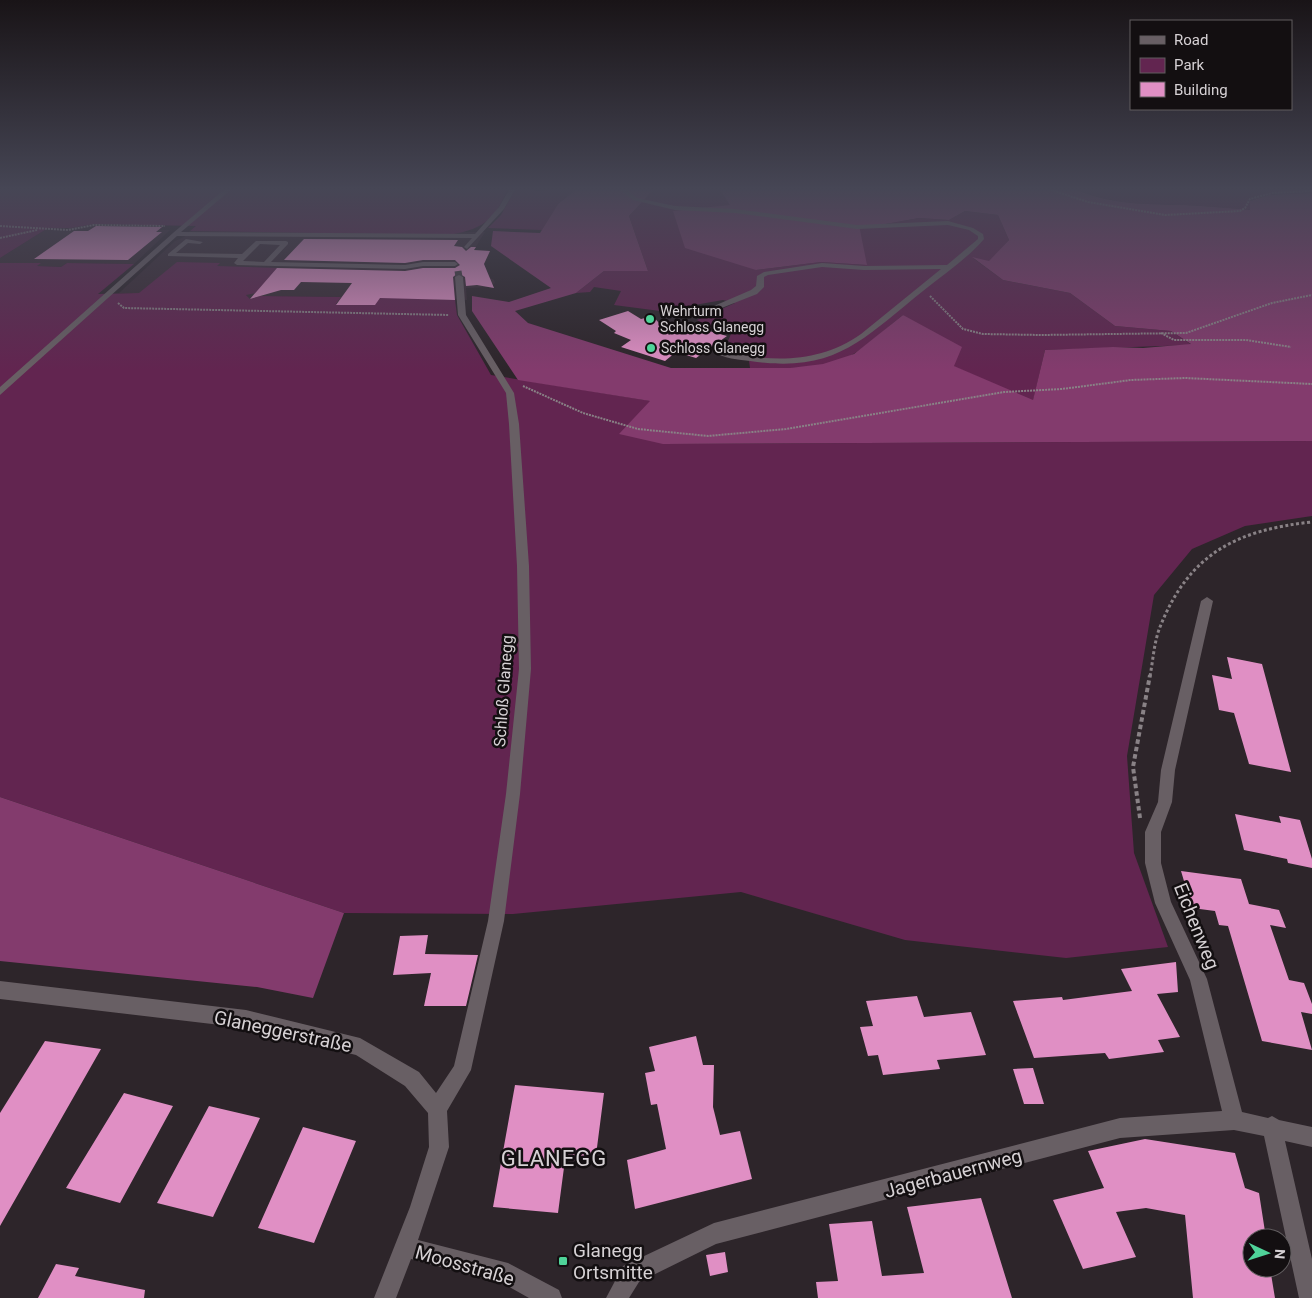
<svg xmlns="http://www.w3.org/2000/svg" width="1312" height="1298" viewBox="0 0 1312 1298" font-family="Roboto,sans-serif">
<rect width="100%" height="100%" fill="#2d252a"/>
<path fill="#3a2c35" d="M 96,226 L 162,227 L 159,230 L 170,230 L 134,264 L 67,263 L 61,267 L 36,266 L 39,263 L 0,263 L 0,258 L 48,228 Z
M 190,231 L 485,232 L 474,250 L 490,251 L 479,272 L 494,280 L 495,283 L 489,287 L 466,288 L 467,300 L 380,297 L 375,305 L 336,305 L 340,297 L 260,296 L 250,299 L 246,295 L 119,293 L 175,241 L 184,237 Z"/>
<path fill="#622550" d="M 0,188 L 508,188 C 495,221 480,231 446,235 L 190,231 L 196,226 L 94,224 L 71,228 L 48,228 L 0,258 Z
M 516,188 L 540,188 L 534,191 L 578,188 L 558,204 L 542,230 L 488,228 L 501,215 Z
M 655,188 L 719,188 L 731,205 L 756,270 L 821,262 L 866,265 L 858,225 L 880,225 L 919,218 L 949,220 L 965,211 L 998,215 L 1009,240 L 989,262 L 973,258 L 1003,280 L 1070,293 L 1115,326 L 1171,331 L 1192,345 L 1045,350 L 1033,401 L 953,366 L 903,315 C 887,327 872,342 855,353 C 827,371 781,368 750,368 L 748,353 L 728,341 L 731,334 L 710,328 L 697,320 L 735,303 L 723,300 L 660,311 L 614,305 L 621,291 L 594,287 L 590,292 L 576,293 L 604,271 L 648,271 L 629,216 Z
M 1072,188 L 1312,188 L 1312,193 L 1269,195 L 1250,201 L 1251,210 C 1229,208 1207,206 1185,205 C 1143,204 1113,205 1072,188 Z
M 177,262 L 220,263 L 217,266 L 278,268 L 256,293 L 246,295 L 250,299 L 260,296 L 341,297 L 336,304 L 374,305 L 380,297 L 455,300 L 457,315 L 491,375 L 651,401 L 663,444 L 1312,441 L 1312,516 L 1245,526 L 1192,549 L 1154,595 L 1127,756 L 1134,853 L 1168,947 L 1066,958 L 905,940 L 741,892 L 513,914 L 344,913 L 0,797 L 0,263 L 41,263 L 37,266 L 61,267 L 67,263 L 134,264 L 98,294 L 139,293 Z"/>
<path fill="#833b6d" d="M 578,188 L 655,188 L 629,216 L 648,271 L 604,271 L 576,293 L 515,311 L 528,323 L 671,368 L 790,368 L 823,364 L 854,354 L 903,315 L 962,347 L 954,366 L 1033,400 L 1045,350 L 1113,347 L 1143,348 L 1191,344 L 1171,331 L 1115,326 L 1070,293 L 1003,280 L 972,257 L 989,261 L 1009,240 L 998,215 L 965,211 L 949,220 L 919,218 L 880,225 L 859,225 L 867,265 L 821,262 L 756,270 L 685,248 L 673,211 L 730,205 L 719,188 L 1072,188 C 1111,205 1144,204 1185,205 C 1207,206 1229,208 1250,210 L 1250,201 L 1269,195 L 1312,193 L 1312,441 L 663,444 L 619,434 L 650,401 L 518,380 L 472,311 L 472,296 L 509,302 L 551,288 L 491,246 L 493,231 L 540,233 L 558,204 Z
M 0,797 L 344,913 L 313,998 L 257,987 L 0,961 Z"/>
<path fill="#e08fc4" d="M 96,226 L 162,227 L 156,232 L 162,232 L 128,260 L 34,259 L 74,231 L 88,231 Z
M 304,239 L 458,240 L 454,246 L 462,247 L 466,251 L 471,247 L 476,247 L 474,250 L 490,251 L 484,264 L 494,288 L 477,285 L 466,286 L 465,277 L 458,273 L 453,277 L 455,300 L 380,298 L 375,305 L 336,305 L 352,283 L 301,282 L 294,290 L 281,290 L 250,299 L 277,268 L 405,271 L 423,268 L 455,268 L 460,265 L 455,260 L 423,260 L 405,263 L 284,260 Z
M 628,311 L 641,319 L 653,316 L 669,335 L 684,324 L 727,336 L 696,358 L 676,352 L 665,361 L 621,347 L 631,340 L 614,333 L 616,331 L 599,320 Z
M 1227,657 L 1262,664 L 1291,772 L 1249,764 L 1234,713 L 1219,710 L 1212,675 L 1232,679 Z
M 1235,814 L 1281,823 L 1279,816 L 1300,820 L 1312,859 L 1312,868 L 1288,863 L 1287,859 L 1244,850 Z
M 1181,871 L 1241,879 L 1249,904 L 1279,910 L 1286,928 L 1270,925 L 1289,980 L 1304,983 L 1312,1004 L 1312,1014 L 1301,1012 L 1312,1050 L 1262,1041 L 1228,926 L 1219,925 L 1215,911 L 1192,908 Z
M 428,935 L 425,954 L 478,955 L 466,1006 L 424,1006 L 431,973 L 393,975 L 400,936 Z
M 1176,962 L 1178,992 L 1157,994 L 1180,1037 L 1158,1040 L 1164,1052 L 1109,1059 L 1105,1053 L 1034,1058 L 1013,1001 L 1062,997 L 1063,1000 L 1132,991 L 1121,969 Z
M 917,996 L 924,1017 L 971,1012 L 986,1055 L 937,1060 L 940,1069 L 883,1075 L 878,1055 L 868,1056 L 860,1027 L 873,1026 L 866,1001 Z
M 696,1036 L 703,1065 L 714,1065 L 713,1107 L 720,1135 L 740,1131 L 752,1179 L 635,1209 L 627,1160 L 666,1149 L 657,1104 L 651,1105 L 645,1073 L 655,1071 L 649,1047 Z
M 45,1041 L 101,1049 L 0,1226 L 0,1113 Z
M 1033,1068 L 1044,1104 L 1024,1104 L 1013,1069 Z
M 515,1085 L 604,1093 L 595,1163 L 565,1160 L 558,1213 L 493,1207 Z
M 124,1093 L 173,1106 L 120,1203 L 66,1188 Z
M 209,1106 L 260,1118 L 213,1217 L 157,1203 Z
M 303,1127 L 356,1141 L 314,1243 L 258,1228 Z
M 1145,1139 L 1235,1153 L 1245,1188 L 1259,1193 L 1266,1238 L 1252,1238 L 1252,1268 L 1270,1268 L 1275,1298 L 1193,1298 L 1185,1215 L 1146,1208 L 1116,1212 L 1136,1257 L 1083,1269 L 1053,1200 L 1104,1188 L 1088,1151 Z
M 981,1198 L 1012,1298 L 818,1298 L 816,1282 L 838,1281 L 829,1224 L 872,1221 L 882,1276 L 924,1273 L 907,1207 Z
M 725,1252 L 728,1272 L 710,1276 L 706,1255 Z
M 56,1264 L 79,1268 L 75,1276 L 145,1290 L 144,1298 L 38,1298 Z"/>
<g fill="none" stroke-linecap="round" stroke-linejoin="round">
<path stroke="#463f44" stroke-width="7" stroke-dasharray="7 3" stroke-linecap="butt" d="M 458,271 L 459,277"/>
<path stroke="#898286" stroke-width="2" stroke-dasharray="2 1" stroke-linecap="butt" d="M 815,188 L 895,188
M 1045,188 L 1088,202 L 1165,215 L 1240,211 L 1245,208 L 1250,199 L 1272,193 L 1312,191
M 0,226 L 68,230 L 94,225 L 165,226
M 0,238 L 37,230
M 930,296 L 963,329 L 983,334 L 1041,335 L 1186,333 L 1272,303 L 1312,295
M 118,303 L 124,308 L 449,315
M 1161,333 L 1174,340 L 1246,340 L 1291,347
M 523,386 L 583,413 L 638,429 L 708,436 L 786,429 L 1004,392 L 1062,389 L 1131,380 L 1185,378 L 1312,384"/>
<path stroke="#898286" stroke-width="3" stroke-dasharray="3 2.5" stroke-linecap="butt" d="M 1150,676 C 1153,661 1154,642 1160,627 C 1189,554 1236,530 1312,522"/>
<path stroke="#898286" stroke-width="4" stroke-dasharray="4.5 3" stroke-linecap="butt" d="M 1140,818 L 1133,767 L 1150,675"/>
<path fill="#685f64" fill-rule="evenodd" d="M 226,188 L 233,188 L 181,232 L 475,234 L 499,207 L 510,188 L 516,188 L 504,209 L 467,249 L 464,247 L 472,238 L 177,236 L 0,395 L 0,387 L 173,233 Z
M 618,188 L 625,188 L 637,198 L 675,206 L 735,209 L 857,225 L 948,221 L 973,228 L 983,234 L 984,239 C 967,259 944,274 923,291 C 863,339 835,374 750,361 C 740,360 722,358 714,352 L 718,350 C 767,362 817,365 861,334 L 941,269 L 864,270 L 822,267 L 768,275 L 764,277 L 764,287 L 757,294 L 714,311 L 707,309 L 751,290 L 756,286 L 757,276 L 764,272 L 822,263 L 864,266 L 947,265 L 978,239 L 978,236 L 969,230 L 948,225 L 857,229 L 735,213 L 675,210 L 633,200 Z
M 186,239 L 203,242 L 200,244 L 188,243 L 176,253 L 242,254 L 256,241 L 286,241 L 288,242 L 288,244 L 271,262 L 405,265 L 423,262 L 455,262 L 458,264 L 455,266 L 423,266 L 405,269 L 237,265 L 234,263 L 238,258 L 168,256 L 168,254 ZM 260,244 L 280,245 L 264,262 L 243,261 Z
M 459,275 L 463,277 L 466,315 L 514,393 L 519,424 L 529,566 L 531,669 L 520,794 L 504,921 L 471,1070 L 447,1111 L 449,1147 L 418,1240 L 508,1263 L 559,1290 L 562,1298 L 529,1298 L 504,1284 L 411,1259 L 396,1298 L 374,1298 L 410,1207 L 429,1147 L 428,1113 L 405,1086 L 356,1055 L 246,1028 L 0,999 L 0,981 L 246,1010 L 360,1038 L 419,1072 L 436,1093 L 454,1066 L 488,921 L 506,794 L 519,669 L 517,566 L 509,424 L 506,393 L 458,315 L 455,277 Z
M 1207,597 L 1213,601 L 1175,770 L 1172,802 L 1161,832 L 1161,863 L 1171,902 L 1207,979 L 1242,1112 L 1268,1118 L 1272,1116 L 1279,1120 L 1312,1127 L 1312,1147 L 1285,1141 L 1312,1259 L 1312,1298 L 1299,1298 L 1264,1136 L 1234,1130 L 1120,1138 L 716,1244 L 639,1282 L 629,1298 L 606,1298 L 623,1266 L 714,1223 L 1120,1118 L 1222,1111 L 1190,980 L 1155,903 L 1145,863 L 1145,832 L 1158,802 L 1161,770 L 1201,601 Z"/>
</g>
<linearGradient id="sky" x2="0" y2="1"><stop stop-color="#191417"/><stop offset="0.51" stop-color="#464655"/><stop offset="1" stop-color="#464655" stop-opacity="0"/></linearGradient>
<rect width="1312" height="370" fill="url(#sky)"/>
<g fill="#4fd399" stroke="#130f11" stroke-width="2">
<circle cx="650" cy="319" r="5"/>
<circle cx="651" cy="348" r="5"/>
<rect x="558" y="1256" width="10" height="10" rx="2.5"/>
</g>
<g text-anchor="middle" stroke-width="5" stroke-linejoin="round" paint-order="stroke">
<g font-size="14" fill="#d6d1d4" stroke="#130f11" text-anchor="start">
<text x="660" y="316">Wehrturm<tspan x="660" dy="16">Schloss Glanegg</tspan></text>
<text x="661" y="353">Schloss Glanegg</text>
</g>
<g font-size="16" fill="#d6d1d4" stroke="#130f11">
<text transform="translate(503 691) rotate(-86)" y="6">Schloß Glanegg</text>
</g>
<g font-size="19" fill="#d6d1d4" stroke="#130f11">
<text transform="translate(1197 926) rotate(68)" y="7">Eichenweg</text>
<text transform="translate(283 1031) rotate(12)" y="7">Glaneggerstraße</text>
<text transform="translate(953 1173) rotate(-15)" y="7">Jagerbauernweg</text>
<text transform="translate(465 1265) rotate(16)" y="7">Moosstraße</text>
</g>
<g font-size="19" fill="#d6d1d4" stroke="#130f11" text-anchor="start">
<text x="573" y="1257">Glanegg<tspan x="573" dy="22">Ortsmitte</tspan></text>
</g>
<g font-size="22" letter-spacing="1" fill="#d6d1d4" stroke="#130f11">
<text x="554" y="1166">GLANEGG</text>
</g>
</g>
<rect x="1130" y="20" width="162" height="90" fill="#130f11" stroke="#615d5f"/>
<rect x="1140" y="36" width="25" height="8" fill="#685f64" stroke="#615d5f"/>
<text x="1174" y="45" font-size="15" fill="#d6d1d4">Road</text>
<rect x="1140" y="58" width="25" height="15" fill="#622550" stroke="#615d5f"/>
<text x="1174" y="70" font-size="15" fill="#d6d1d4">Park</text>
<rect x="1140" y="82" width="25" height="15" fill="#e08fc4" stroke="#615d5f"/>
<text x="1174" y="95" font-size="15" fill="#d6d1d4">Building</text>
<g transform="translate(1267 1253) rotate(94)"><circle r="24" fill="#130f11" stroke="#615d5f"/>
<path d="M0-4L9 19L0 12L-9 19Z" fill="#4fd399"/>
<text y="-8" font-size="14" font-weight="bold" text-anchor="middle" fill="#d6d1d4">N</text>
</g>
</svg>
